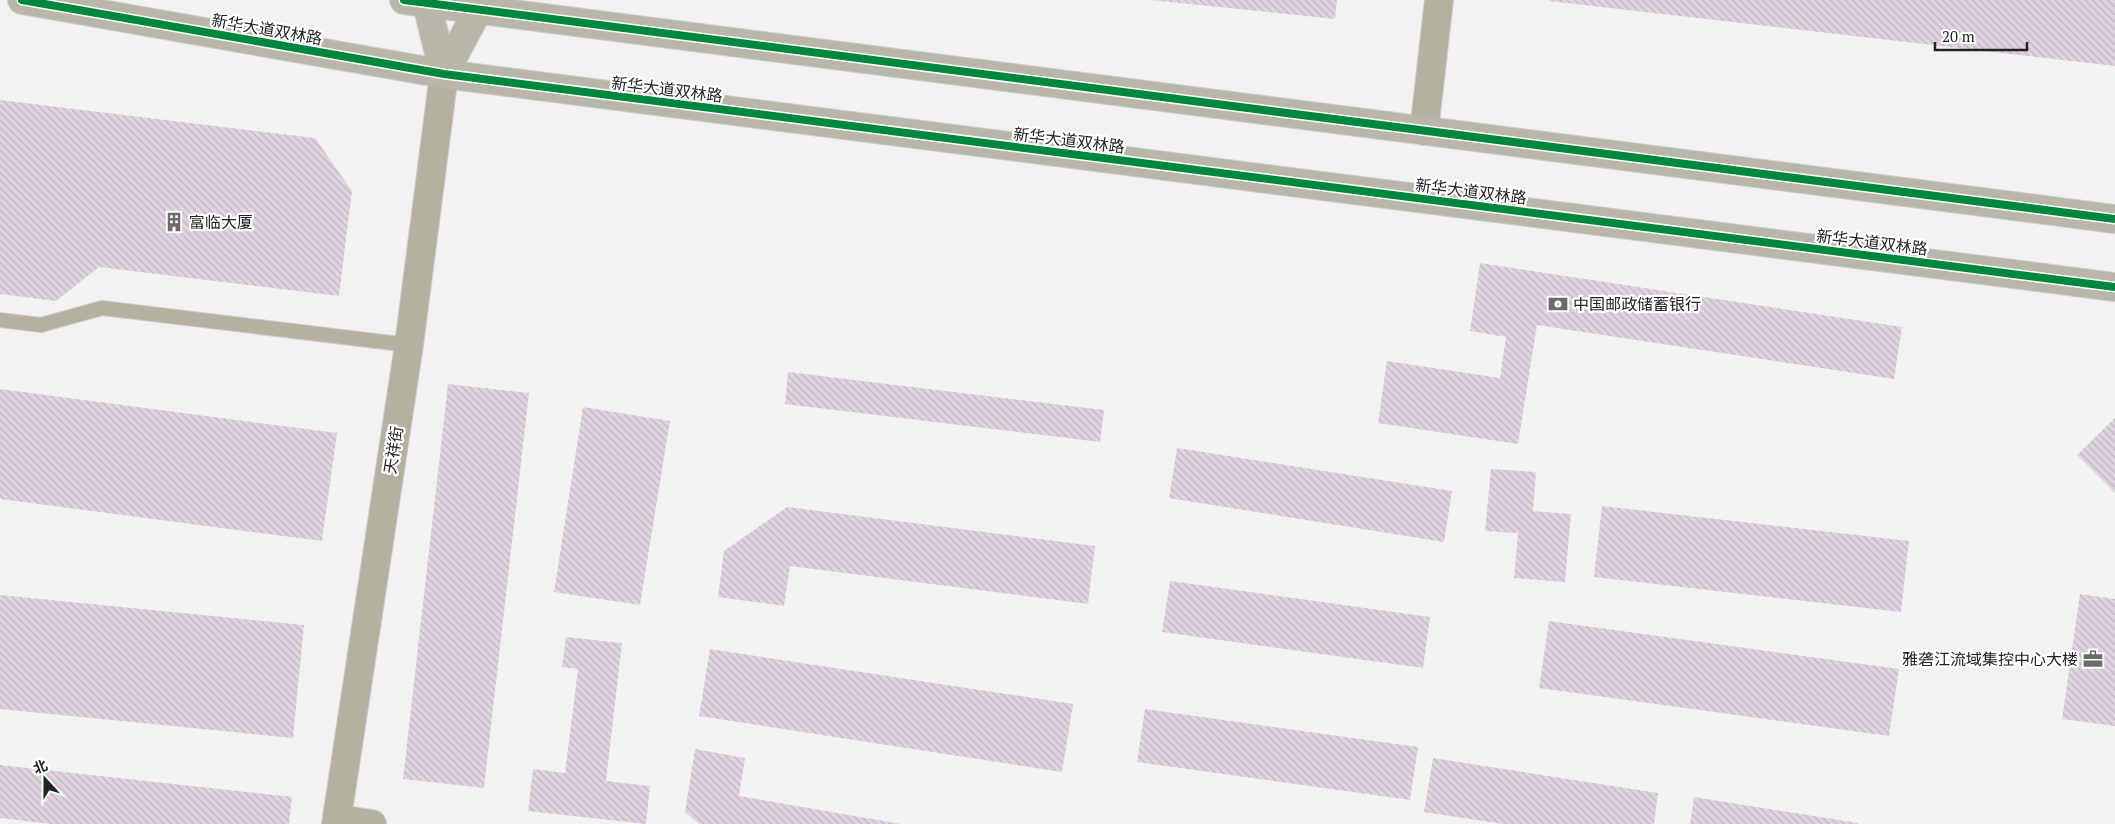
<svg xmlns="http://www.w3.org/2000/svg" width="2115" height="824" viewBox="0 0 2115 824" font-family="'PT Serif','Noto Sans SC',serif">
<defs>
<pattern id="building-back-hatch" width="6" height="6" patternUnits="userSpaceOnUse" patternTransform="scale(1.25)"><rect width="6" height="6" fill="#e1d3e1"/><path d="M-1 5l2 2M0 0l6 6M5-1l2 2" fill="none" stroke="#c1b5c1"/></pattern>
</defs>
<rect width="100%" height="100%" fill="#f3f2f3"/>
<path fill="url(#building-back-hatch)" d="M 1151,0 L 1337,0 L 1335,19 Z
M 1549,0 L 2115,0 L 2115,66 L 1549,1 Z
M 0,100 L 315,138 L 352,191 L 339,296 L 99,267 L 56,301 L 0,294 Z
M 1480,263 L 1902,327 L 1894,379 L 1537,325 L 1518,444 L 1378,423 L 1387,361 L 1500,378 L 1506,337 L 1470,331 Z
M 788,372 L 1104,410 L 1100,442 L 785,404 Z
M 448,384 L 529,393 L 484,788 L 403,779 Z
M 0,389 L 337,433 L 322,541 L 0,499 Z
M 583,407 L 670,421 L 640,605 L 554,592 Z
M 2115,418 L 2115,493 L 2077,455 Z
M 1177,448 L 1452,491 L 1444,542 L 1169,498 Z
M 1491,469 L 1536,472 L 1533,511 L 1571,514 L 1565,582 L 1514,578 L 1518,533 L 1485,531 Z
M 1602,506 L 1909,541 L 1901,612 L 1594,577 Z
M 787,507 L 1095,546 L 1088,604 L 790,566 L 784,606 L 718,597 L 724,551 Z
M 1170,581 L 1430,617 L 1423,668 L 1162,632 Z
M 2080,594 L 2115,599 L 2115,726 L 2062,719 Z
M 0,595 L 304,625 L 293,738 L 0,709 Z
M 1549,621 L 1899,669 L 1889,736 L 1539,688 Z
M 566,637 L 622,643 L 606,781 L 650,786 L 646,824 L 528,811 L 533,769 L 565,773 L 578,669 L 562,667 Z
M 710,649 L 1073,704 L 1062,772 L 699,716 Z
M 1145,709 L 1418,747 L 1410,800 L 1137,762 Z
M 695,749 L 745,758 L 739,796 L 901,824 L 699,824 L 685,812 Z
M 1433,758 L 1658,793 L 1654,824 L 1503,824 L 1424,812 Z
M 0,765 L 292,797 L 289,824 L 51,824 L 0,818 Z
M 1694,797 L 1858,823 L 1858,824 L 1690,824 Z"/>
<g fill="none" stroke-linecap="round" stroke-linejoin="round">
<defs>
<path id="lane" d="M 0,320 L 41,325 L 102,308 L 409,345"/>
<path id="street" d="M 1424,131 L 1439,0
M 338,819 L 372,824
M 336,824 L 409,345 L 444,74"/>
<path id="primary" d="M 22,0 L 444,74 L 2115,287
M 404,0 L 2115,219
M 426,0 L 444,74
M 444,74 L 478,10 L 479,0"/>
</defs>
<use href="#lane" stroke="#cecdce" stroke-width="16"/>
<use href="#street" stroke="#cecdce" stroke-width="30"/>
<use href="#primary" stroke="#cecdce" stroke-width="30"/>
<use href="#lane" stroke="#b4b1a1" stroke-width="14"/>
<use href="#street" stroke="#b4b1a1" stroke-width="28"/>
<use href="#primary" stroke="#b8b6a9" stroke-width="28"/>
<defs>
<path id="cycleway" d="M 22,0 L 444,74 L 2115,287
M 404,0 L 2115,219"/>
</defs>
<use href="#cycleway" stroke="#fff" stroke-width="11"/>
<use href="#cycleway" stroke="#00873e" stroke-width="8"/>
</g>
<defs>
<symbol id="building-bare" viewBox="-9 -9 18 18"><path d="M-4-6H4V6H1V3H-1V6H-4ZM-2.5-4.3h1.7v1.8h-1.7ZM.8-4.3h1.7v1.8H.8ZM-2.5-1h1.7V.8h-1.7ZM.8-1h1.7V.8H.8Z" fill="#6c6b6c" stroke="#fff" stroke-width="2.5" paint-order="stroke"/></symbol>
<symbol id="bank-bare" viewBox="-9 -9 18 18"><path d="M-6-4H6V4H-6ZM0-2.3a2.3 2.3 0 1 0 0 4.6a2.3 2.3 0 1 0 0-4.6Z" fill="#6c6b6c" stroke="#fff" stroke-width="2.5" paint-order="stroke"/></symbol>
<symbol id="office-bare" viewBox="-9 -9 18 18"><path d="M-6-3h4V-5.5h4V-3h4V5H-6ZM-1-4.5V-3h2v-1.5ZM-6 0V1H6V0Z" fill="#6c6b6c" stroke="#fff" stroke-width="2.5" paint-order="stroke"/></symbol>
</defs>
<g fill-rule="evenodd">
<use href="#building-bare" x="160" y="208" width="28" height="28"/>
<use href="#bank-bare" x="1544" y="290" width="28" height="28"/>
<use href="#office-bare" x="2079" y="645" width="28" height="28"/>
</g>
<g text-anchor="middle" stroke-width="4.5" stroke-linejoin="round" paint-order="stroke">
<g font-size="16" fill="#242324" stroke="#fff">
<text transform="translate(267 29) rotate(10)" y="6">新华大道双林路</text>
<text transform="translate(667 89) rotate(7)" y="6">新华大道双林路</text>
<text transform="translate(1069 140) rotate(7)" y="6">新华大道双林路</text>
<text transform="translate(1471 191) rotate(7)" y="6">新华大道双林路</text>
<text transform="translate(1872 242) rotate(7)" y="6">新华大道双林路</text>
<text transform="translate(393 450) rotate(-81)" y="6">天祥街</text>
</g>
<g font-size="16" fill="#242324" stroke="#fff" text-anchor="start">
<text x="189" y="228">富临大厦</text>
<text x="1573" y="310">中国邮政储蓄银行</text>
<text x="2078" y="665" text-anchor="end">雅砻江流域集控中心大楼</text>
</g>
</g>
<g transform="translate(45 779) rotate(339)" stroke="#ffffff" stroke-width="4" paint-order="stroke">
<path d="M0-4L9 19L0 12L-9 19Z" fill="#242324"/>
<text y="-8" font-size="14" font-weight="bold" text-anchor="middle" fill="#242324">北</text>
</g>
<path d="M1935 42v8h92v-8" fill="none" stroke="#242324" stroke-width="2.5"/>
<text x="1942" y="42" font-size="15" fill="#242324" stroke="#ffffff" stroke-width="4" paint-order="stroke">20 m</text>
</svg>
